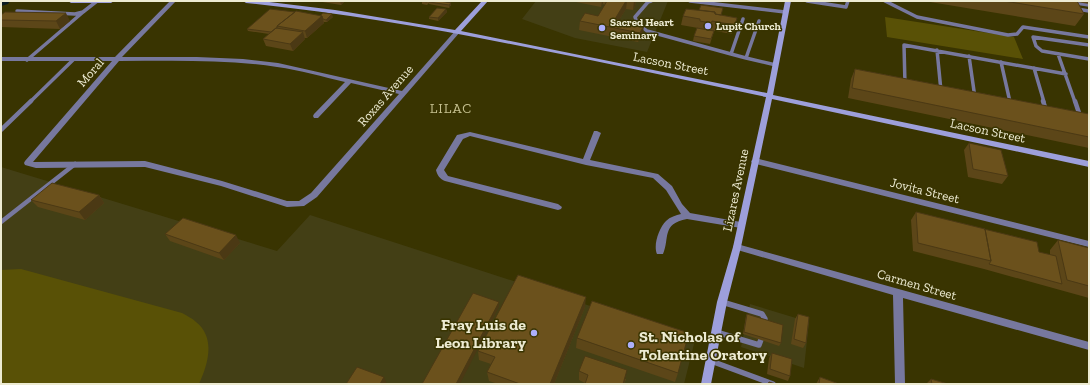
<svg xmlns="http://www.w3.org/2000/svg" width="1090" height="385" viewBox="0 0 1090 385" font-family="'Zilla Slab',serif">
<rect width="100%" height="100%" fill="#393401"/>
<path fill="#433f15" d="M 536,1 L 668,1 L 647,52 L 575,38 L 522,19 Z
M 1,167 L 277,251 L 310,215 L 695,340 L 684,384 L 1,384 Z
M 750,304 L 809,322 L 804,368 L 741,347 Z"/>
<path fill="#595106" d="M 885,17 L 1014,37 L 1023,59 L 887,37 Z
M 21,269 L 182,313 C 187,316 192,318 196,322 C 216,338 208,364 199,384 L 1,384 L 1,270 Z"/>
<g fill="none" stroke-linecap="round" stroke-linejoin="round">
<path fill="#0a1b21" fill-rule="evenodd" d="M 1,1 L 10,1 L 8,4 L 1,6 Z"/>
<path stroke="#77789e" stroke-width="3.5" d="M 651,1 L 648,2 L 635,17 L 637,23 L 647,31 L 731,54
M 690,1 L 785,12
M 807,1 L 846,7 L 848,1
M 885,1 L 917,17 L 1008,35 L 1017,34 L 1023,27 L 1089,37
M 1063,1 L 1089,5
M 1077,9 L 1089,11
M 17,11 L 75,14 L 83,12 L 97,1
M 743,19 L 731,54 L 746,58
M 759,21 L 746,58 L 776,65
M 1089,45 L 1033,37 L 1036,46 L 1042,51 L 1089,59
M 937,50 L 941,91
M 1058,54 L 1075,102
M 969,56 L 975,98
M 27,60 L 82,13
M 1001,62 L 1010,102
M 1034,68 L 1044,102
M 905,85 L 904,45 L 1066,74
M 30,102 L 74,59"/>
<path stroke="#77789e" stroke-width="4.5" d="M 1010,101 L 1010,103
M 1043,101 L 1046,110
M 1075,101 L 1080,116
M 1,130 L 31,101
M 1,222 L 75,164"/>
<path stroke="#77789e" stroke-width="5.5" d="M 722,302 L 762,314 L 765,319 L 764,325
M 716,332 L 759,345 L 763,334
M 711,361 L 773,384"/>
<path fill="#77789e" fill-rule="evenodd" d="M 170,1 L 176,1 L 122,57 L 197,57 L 243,59 L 278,63 L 402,91 L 455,31 L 457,30 L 460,32 L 317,197 L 304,206 L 287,207 L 221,186 L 145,167 L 36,168 L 25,165 L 24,163 L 25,161 L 112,61 L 1,61 L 1,57 L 115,57 ZM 119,61 C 171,61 225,59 277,67 C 300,70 323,77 345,82 L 314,114 L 313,116 L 314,118 L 318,118 L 351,83 L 399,94 L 311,193 L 299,201 L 287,201 L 222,181 L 145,161 L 33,162 Z
M 594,131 L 597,131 L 601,133 L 590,160 L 658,174 L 672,186 L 682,204 L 690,213 L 741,222 L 744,223 L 745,225 L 744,227 L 741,228 L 687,219 C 661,224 670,238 663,254 L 657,254 C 653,245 659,228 666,221 C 670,217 676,215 681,214 L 666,190 L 653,178 L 586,165 L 470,136 L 463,139 L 444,170 L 448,176 L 558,204 L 562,207 L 561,209 L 558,210 L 445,181 C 440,179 437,175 436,170 L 457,135 L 470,132 L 583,159 Z
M 755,158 L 1089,241 L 1089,247 L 752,163 L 751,161 Z
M 737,244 L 1089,342 L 1089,350 L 903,298 L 905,384 L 895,384 L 893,295 L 734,249 L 733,247 L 734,245 Z"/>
<path fill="#9d9fdb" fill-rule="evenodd" d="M 68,1 L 114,1 L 111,3 L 71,3 Z
M 243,1 L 261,1 L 335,10 L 455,30 L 482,1 L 488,1 L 461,31 L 767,93 L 785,1 L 791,1 L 773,95 L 1089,161 L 1089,167 L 772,99 L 741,247 L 727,302 L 711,384 L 701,384 L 717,302 L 733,247 L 766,97 C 593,61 421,21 246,3 Z"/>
</g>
<path fill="#5c4618" d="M 316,1 L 345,1 L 341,5 Z
M 422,1 L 451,5 L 449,8 L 429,4 L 429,3 L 427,5 L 422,4 Z
M 571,1 L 636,1 L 635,6 L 633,10 L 626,9 L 619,20 L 643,34 L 638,42 L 579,30 L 580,21 L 598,16 L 605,5 L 603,4 L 601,7 Z
M 924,1 L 1089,1 L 1089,4 L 1077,2 L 1084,14 L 1075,26 Z
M 446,9 L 447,12 L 438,21 L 429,19 L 429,17 Z
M 1,15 L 70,21 L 60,29 L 1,27 Z
M 721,15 L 737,18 L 732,34 L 710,30 L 714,31 L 710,44 L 693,41 L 694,36 L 698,28 L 681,25 L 683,16 Z
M 333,17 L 327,22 L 324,22 L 324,23 L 307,38 L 304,38 L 305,39 L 293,51 L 266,46 L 263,39 L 269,34 L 248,31 L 247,29 Z
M 855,69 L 1089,114 L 1089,148 L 848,98 L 851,79 Z
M 969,143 L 1008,176 L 1002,184 L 968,177 L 964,150 Z
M 99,195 L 104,203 L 85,220 L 38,207 L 31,200 Z
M 916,212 L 984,229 L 1039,252 L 1050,255 L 1050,250 L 1058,240 L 1089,248 L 1089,298 L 984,269 L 913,251 L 911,220 Z
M 165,234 L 240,243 L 224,260 L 170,241 Z
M 585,307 L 554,384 L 498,384 L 489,381 L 487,372 L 491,364 L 479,360 L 478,351 Z
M 747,314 L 781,343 L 779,346 L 743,334 L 746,316 Z
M 798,314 L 806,343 L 803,348 L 791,344 L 795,319 Z
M 577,338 L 678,373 L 675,382 L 576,348 Z
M 772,353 L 790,376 L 788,381 L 767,374 L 769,358 Z
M 579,371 L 626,379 L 624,384 L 585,384 L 585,383 L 579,380 Z
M 820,377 L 839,384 L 816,384 Z
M 931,379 L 948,384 L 926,384 Z"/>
<path fill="#4b3914" d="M 340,1 L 345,1 L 341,5 Z
M 602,1 L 603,1 L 603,4 L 601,7 Z
M 626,1 L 627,1 L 626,9 L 614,28 L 615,19 Z
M 634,1 L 636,1 L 635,6 L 633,10 Z
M 451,3 L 451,5 L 449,8 L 449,5 Z
M 446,9 L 447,12 L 438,21 L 438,18 Z
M 66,13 L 70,21 L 60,29 L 56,21 Z
M 332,14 L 333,17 L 327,22 L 326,20 Z
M 322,16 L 324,23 L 307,38 L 305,31 Z
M 644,25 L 643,34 L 638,42 L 640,33 Z
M 303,32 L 305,39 L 293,51 L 290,44 Z
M 99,195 L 104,203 L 85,220 L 79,212 Z
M 236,235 L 240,243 L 224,260 L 219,253 Z
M 586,297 L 585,307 L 554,384 L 550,384 Z
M 499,302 L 499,307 L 460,384 L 456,384 Z
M 627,370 L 624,384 L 623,384 Z
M 384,377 L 387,384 L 380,384 Z"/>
<path fill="#6b511c" stroke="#4b3914" d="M 422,1 L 428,1 L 427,2 Z
M 430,1 L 440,1 L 451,3 L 449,5 L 429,2 Z
M 607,1 L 626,1 L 615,19 L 644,25 L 640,33 L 580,21 L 585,13 L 598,16 Z
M 1004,1 L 1077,1 L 1084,14 Z
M 701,5 L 723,8 L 721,15 L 715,14 L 715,12 L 699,10 Z
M 437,8 L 446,9 L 438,18 L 429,17 Z
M 270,9 L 295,12 L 277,26 L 277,28 L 276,28 L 271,32 L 247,29 Z
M 686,9 L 715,12 L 715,14 L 737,18 L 735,25 L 712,21 L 711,23 L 700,21 L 700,19 L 683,16 Z
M 296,11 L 322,16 L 305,31 L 277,26 Z
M 5,12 L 66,13 L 56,21 L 1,20 L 1,15 Z
M 323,13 L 332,14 L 326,20 L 323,19 L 322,16 L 320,16 Z
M 276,28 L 303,32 L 290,44 L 263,39 Z
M 697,28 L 714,31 L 711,39 L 694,36 Z
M 855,69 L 1089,114 L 1089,137 L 852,88 Z
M 969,143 L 1001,150 L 1008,176 L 973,169 Z
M 52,183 L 99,195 L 79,212 L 31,200 Z
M 916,212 L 985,229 L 991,261 L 918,243 Z
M 183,218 L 236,235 L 219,253 L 165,234 Z
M 985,229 L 984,229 L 1037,242 L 1039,252 L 1056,256 L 1062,284 L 989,264 L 991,261 Z
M 1058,240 L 1089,248 L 1089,286 L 1067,280 Z
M 518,275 L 586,297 L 550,384 L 520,384 L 487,372 L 495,357 L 478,351 Z
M 473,293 L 499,302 L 456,384 L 422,384 Z
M 592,301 L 689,333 L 678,373 L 577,338 Z
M 747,314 L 783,325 L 781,343 L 744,332 Z
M 798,314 L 809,317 L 806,343 L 794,339 Z
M 772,353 L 792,359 L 790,376 L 770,369 Z
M 585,356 L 627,370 L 623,384 L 585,384 L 588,375 L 579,371 Z
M 357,367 L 384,377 L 380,384 L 346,384 Z
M 820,377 L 839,384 L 819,384 Z
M 931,379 L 948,384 L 932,384 Z
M 769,382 L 776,384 L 768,384 Z"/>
<g fill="#adaffb" stroke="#393401" stroke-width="1.5">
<circle cx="708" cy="26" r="4"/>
<circle cx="602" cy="28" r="4"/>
<circle cx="534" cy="333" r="4"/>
<circle cx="631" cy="345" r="4"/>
</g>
<g text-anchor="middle" stroke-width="3" stroke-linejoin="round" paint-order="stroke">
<g font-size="11" font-weight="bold" fill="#edebd2" stroke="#393401" text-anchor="start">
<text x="610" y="26">Sacred Heart<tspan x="610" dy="13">Seminary</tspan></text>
<text x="716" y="30">Lupit Church</text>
</g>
<g font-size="13" fill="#edebd2" stroke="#393401">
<text transform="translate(671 63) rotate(11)" y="5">Lacson Street</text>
<text transform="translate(90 72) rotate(-49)" y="5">Moral</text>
<text transform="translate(385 95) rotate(-49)" y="5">Roxas Avenue</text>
<text transform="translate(988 130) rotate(12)" y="5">Lacson Street</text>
<text transform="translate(735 190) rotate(-78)" y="5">Lizares Avenue</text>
<text transform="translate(925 190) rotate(14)" y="5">Jovita Street</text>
<text transform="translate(917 284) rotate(16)" y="5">Carmen Street</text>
</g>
<g font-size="14" letter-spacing="1" fill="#c6c190" stroke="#393401">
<text x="451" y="113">LILAC</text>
</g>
<g font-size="16" font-weight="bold" fill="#edebd2" stroke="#393401" text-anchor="end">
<text x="526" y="330">Fray Luis de<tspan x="526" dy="18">Leon Library</tspan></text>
<text x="639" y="342" text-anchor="start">St. Nicholas of<tspan x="639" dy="18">Tolentine Oratory</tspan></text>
</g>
</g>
<rect width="1090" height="385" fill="none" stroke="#edebd2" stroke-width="4"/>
</svg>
